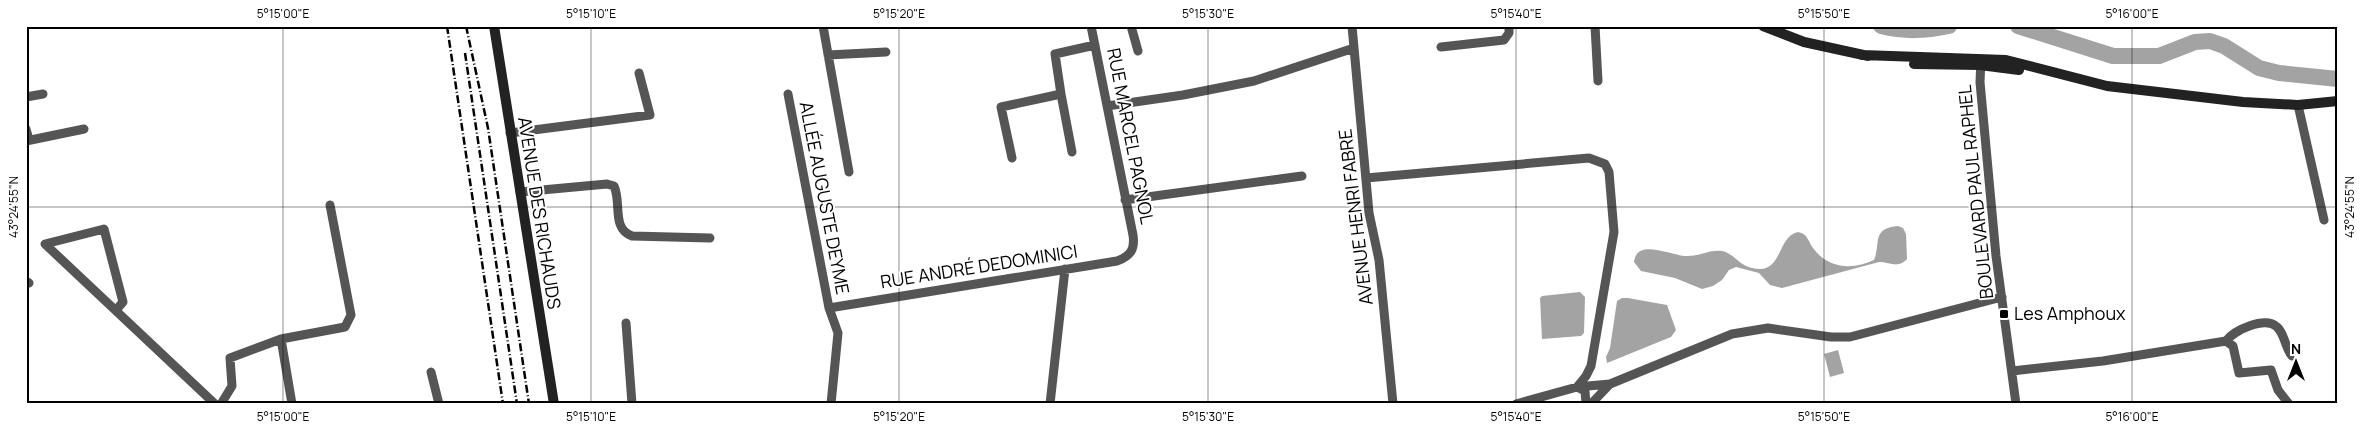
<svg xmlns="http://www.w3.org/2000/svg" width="2364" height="430" viewBox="0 0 2364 430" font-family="Manrope,sans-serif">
<rect width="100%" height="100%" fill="#fff"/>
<path fill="#a3a3a3" d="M 1898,226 L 1903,228 L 1906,234 L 1907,259 C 1898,269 1890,262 1879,262 L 1782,288 L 1770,285 L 1759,273 L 1736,267 L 1729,270 L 1722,280 L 1713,286 L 1702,289 L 1675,278 L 1641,271 L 1634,262 C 1637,237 1672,257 1688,256 C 1699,256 1711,249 1722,251 C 1736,254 1739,268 1759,269 C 1782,270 1778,236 1798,232 C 1808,234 1808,241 1813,248 C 1828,269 1853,270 1874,260 C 1881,244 1871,228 1898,226 Z
M 1580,292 L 1585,297 L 1584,333 L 1581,336 L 1542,339 L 1540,298 L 1542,296 Z
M 1628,298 L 1667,305 L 1676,330 L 1671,337 L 1607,363 L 1606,357 L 1610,348 L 1617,301 L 1622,298 Z
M 1838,350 L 1844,373 L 1830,377 L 1824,354 Z"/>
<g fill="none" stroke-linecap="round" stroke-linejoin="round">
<path stroke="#a3a3a3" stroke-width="16" d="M 1881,26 C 1905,32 1925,31 1949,26
M 2018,26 L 2113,56 L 2159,56 L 2195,42 L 2210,41 L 2224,46 L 2259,68 L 2279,73 L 2338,79"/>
<path stroke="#555" stroke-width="9" d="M 823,26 L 849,172
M 1131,26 L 1138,51
M 1352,26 L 1369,213 L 1379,260 L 1393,404
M 1595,26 L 1598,81
M 1441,47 L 1504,40 L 1509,33 L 1509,26
M 828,55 L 886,52
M 1981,59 L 1980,82 L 1996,256 L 2016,404
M 788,94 L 829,308 L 838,333 L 831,404
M 1061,94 L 1072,152
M 26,97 L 43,94
M 2298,105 L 2324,220
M 1107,106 L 1183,95 L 1254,81 L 1354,48
M 26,129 L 29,140
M 510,133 L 650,115 L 639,73
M 26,141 L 84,129
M 1012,158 L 1001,107 L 1061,94 L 1055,54 L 1095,45
M 1366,178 L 1589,158 L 1605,164 L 1609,172 L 1614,232 L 1591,366 L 1586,376 L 1577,387 L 1585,391 L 1586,404
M 520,192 L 607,184 L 614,186 C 622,203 611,228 632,236 L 710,238
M 1125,200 L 1302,176
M 26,281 L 29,283
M 829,308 L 1117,261 C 1131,256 1135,249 1133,235 L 1091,26
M 116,310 L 123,302 L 104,229 L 45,244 L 215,404
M 626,323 L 632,404
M 281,339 L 292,404
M 2226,341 C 2234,330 2265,316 2277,327 C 2285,334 2285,348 2292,356
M 2012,371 L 2103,361 L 2226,341 L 2233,346 L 2239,373 L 2271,370 L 2278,390 L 2289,404
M 431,372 L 439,404
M 221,404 L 232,386 L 230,358 L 281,339 L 345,327 L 351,315 L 330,205
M 1050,404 L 1065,269
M 1516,404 L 1577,387 L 1610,384 L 1732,334 L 1768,328 L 1831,337 L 1850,337 L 2002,297
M 1591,404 L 1610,384"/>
<path stroke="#222" stroke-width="10" d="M 494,26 L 554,404
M 1763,26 L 1804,42 L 1868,56
M 1862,55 L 2006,60 L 2107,86 L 2243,102 L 2298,105 L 2338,101
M 1914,64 L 1980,65 L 2019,70"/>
<path stroke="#000" stroke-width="2.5" stroke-dasharray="8 2.5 1 2.5" stroke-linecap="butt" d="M 447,26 L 503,404
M 466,26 L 488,128 L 529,404
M 465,53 L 517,404"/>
</g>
<path fill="none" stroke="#000" stroke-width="1" stroke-opacity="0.45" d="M 283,26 L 283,404M 591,26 L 591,404M 899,26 L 899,404M 1208,26 L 1208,404M 1516,26 L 1516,404M 1824,26 L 1824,404M 2132,26 L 2132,404M 26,207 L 2338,207"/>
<rect fill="#000" stroke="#fff" stroke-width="2" x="1999" y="309" width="10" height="10" rx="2.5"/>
<g text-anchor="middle" stroke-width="4" stroke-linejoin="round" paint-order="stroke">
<g font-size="18" fill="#000" stroke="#fff">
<text transform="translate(1130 136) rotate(79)" y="6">RUE MARCEL PAGNOL</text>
<text transform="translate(1976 192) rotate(-96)" y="6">BOULEVARD PAUL RAPHEL</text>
<text transform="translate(824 198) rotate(79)" y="6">ALLÉE AUGUSTE DEYME</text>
<text transform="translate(539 213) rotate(81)" y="6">AVENUE DES RICHAUDS</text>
<text transform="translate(1356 217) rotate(-97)" y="6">AVENUE HENRI FABRE</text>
<text transform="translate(979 267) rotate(-9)" y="6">RUE ANDRÉ DEDOMINICI</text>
</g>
<g font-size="18" fill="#000" stroke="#fff" text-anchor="start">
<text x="2014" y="320">Les Amphoux</text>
</g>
</g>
<rect width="2364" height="430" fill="none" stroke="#ffffff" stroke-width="55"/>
<g transform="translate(2296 362)" stroke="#ffffff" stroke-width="4" paint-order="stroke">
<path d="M0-4L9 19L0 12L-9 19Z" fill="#000000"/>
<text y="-8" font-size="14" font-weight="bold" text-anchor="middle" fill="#000000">N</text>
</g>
<rect x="28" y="28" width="2308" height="374" fill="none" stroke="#000" stroke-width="2"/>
<g font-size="12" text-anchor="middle" fill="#000">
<text x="283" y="18">5°15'00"E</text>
<text x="591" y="18">5°15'10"E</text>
<text x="899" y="18">5°15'20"E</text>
<text x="1208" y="18">5°15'30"E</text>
<text x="1516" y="18">5°15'40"E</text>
<text x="1824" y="18">5°15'50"E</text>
<text x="2132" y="18">5°16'00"E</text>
<text transform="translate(14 207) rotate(-90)" y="4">43°24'55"N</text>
<text transform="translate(2350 207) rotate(-90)" y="4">43°24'55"N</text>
<text x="283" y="421">5°15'00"E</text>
<text x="591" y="421">5°15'10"E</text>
<text x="899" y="421">5°15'20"E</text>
<text x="1208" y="421">5°15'30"E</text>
<text x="1516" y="421">5°15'40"E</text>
<text x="1824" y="421">5°15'50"E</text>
<text x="2132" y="421">5°16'00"E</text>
</g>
</svg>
